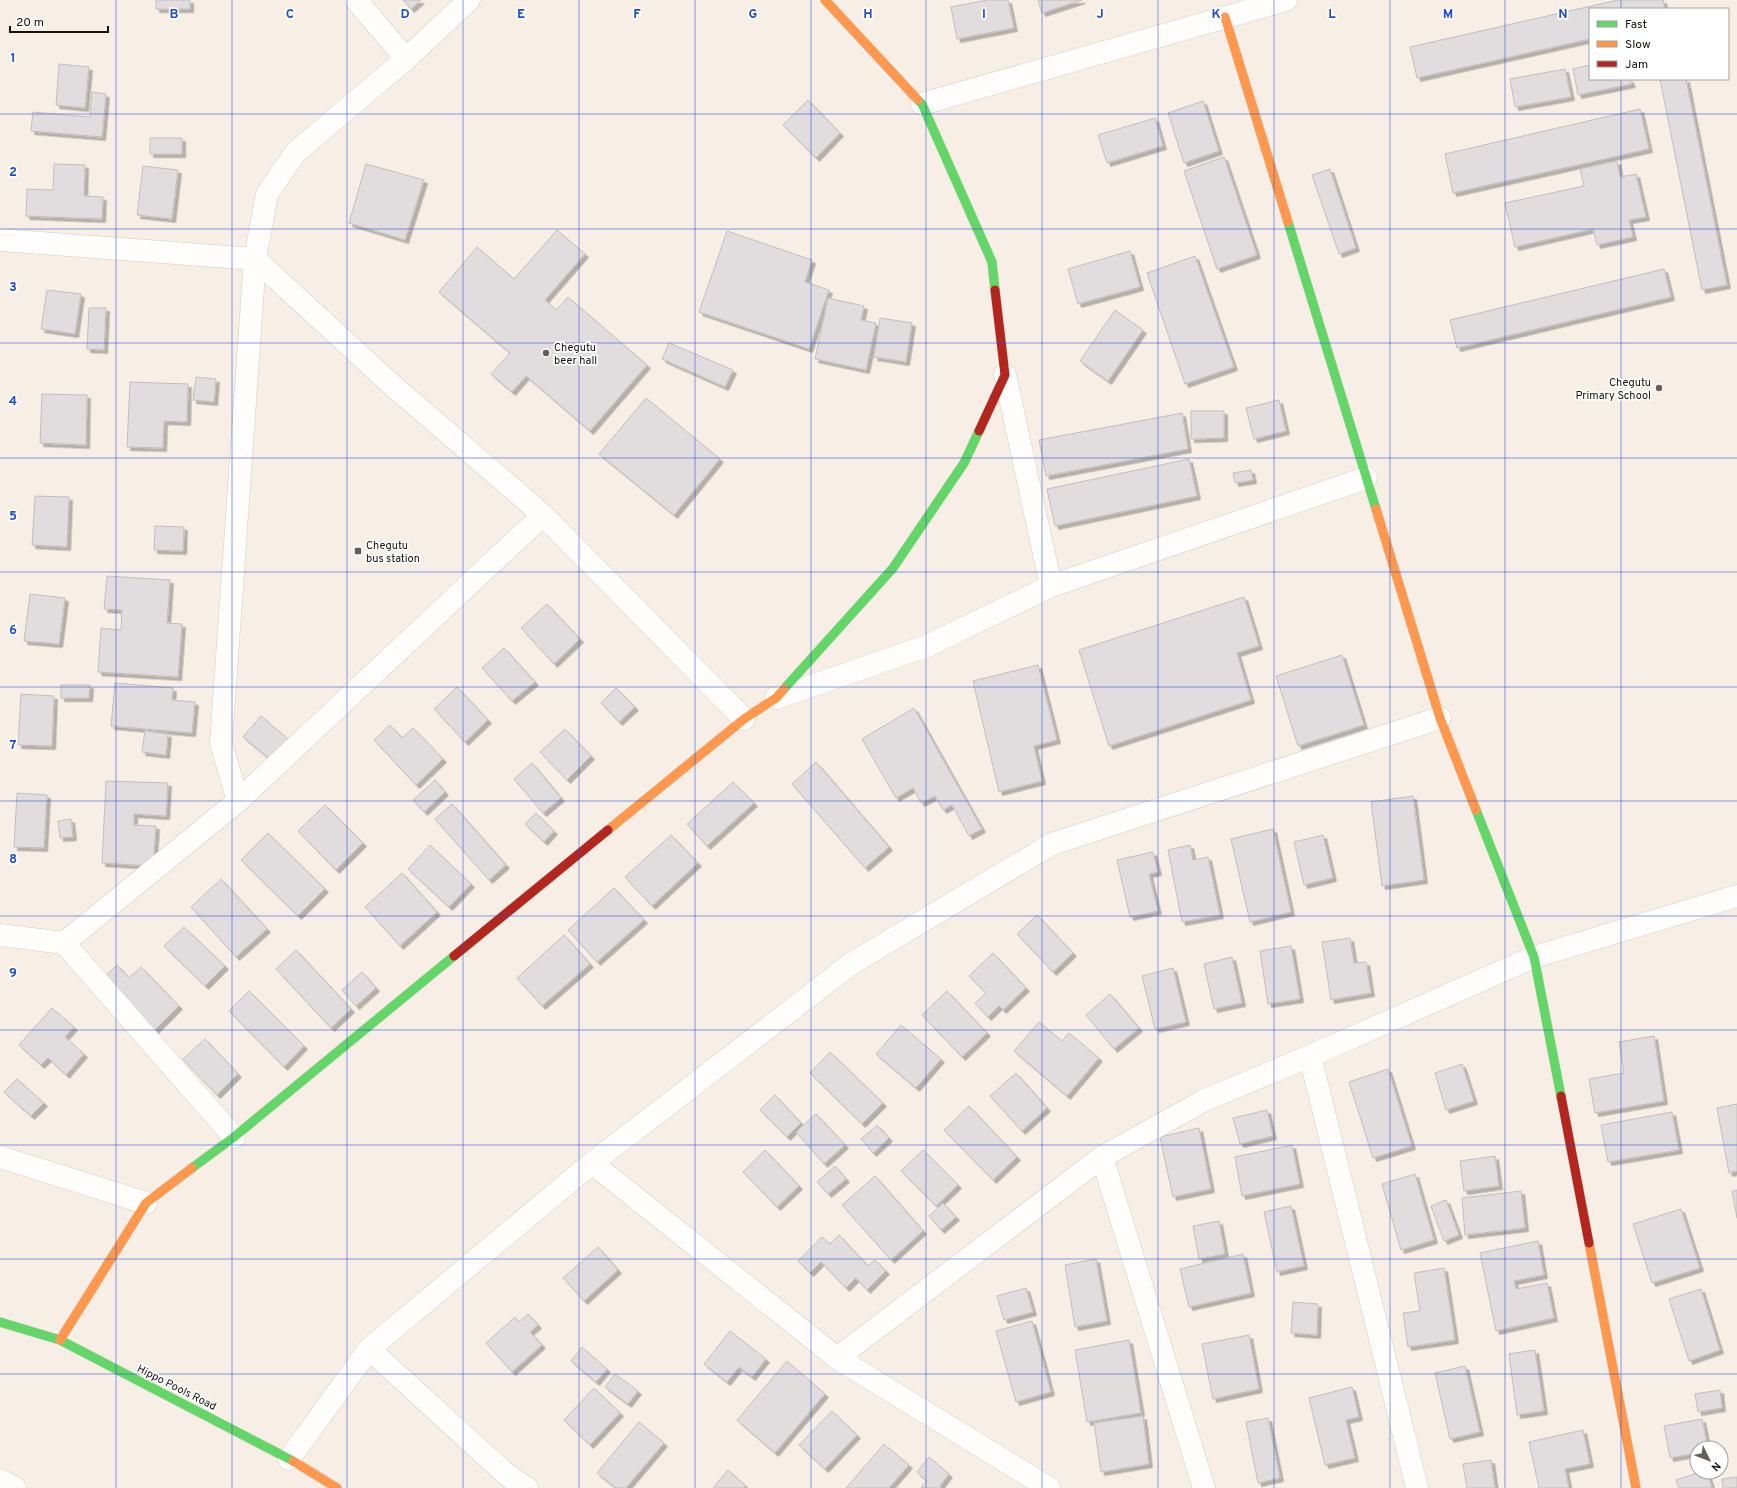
<svg xmlns="http://www.w3.org/2000/svg" width="1737" height="1488" viewBox="0 0 1737 1488" font-family="Overpass,sans-serif">
<defs>
<filter id="shadow"><feDropShadow dx="3.5" dy="3.5" stdDeviation="0" flood-color="#0004"/></filter>
</defs>
<rect width="100%" height="100%" fill="#f7efe6"/>
<path fill="#e1ddde" stroke="#c1bebe" filter="url(#shadow)" d="M 156,0 L 190,0 L 190,9 L 156,9 Z
M 403,0 L 421,0 L 411,9 Z
M 987,0 L 1008,0 L 1014,28 L 957,39 L 951,7 Z
M 1038,0 L 1082,0 L 1042,13 Z
M 1618,0 L 1663,0 L 1665,9 L 1590,9 L 1590,39 L 1417,78 L 1410,47 Z
M 59,64 L 89,67 L 85,108 L 56,105 Z
M 1590,65 L 1590,79 L 1630,79 L 1632,84 L 1578,95 L 1573,69 Z
M 1565,69 L 1571,97 L 1515,107 L 1510,79 Z
M 1660,79 L 1686,79 L 1727,285 L 1702,290 Z
M 92,92 L 106,94 L 102,137 L 31,131 L 33,112 L 90,117 Z
M 808,100 L 840,133 L 816,158 L 783,125 Z
M 1203,101 L 1219,151 L 1184,163 L 1168,113 Z
M 1640,109 L 1649,149 L 1453,193 L 1445,154 Z
M 1155,118 L 1163,146 L 1107,163 L 1098,135 Z
M 150,138 L 182,138 L 182,154 L 150,154 Z
M 1224,157 L 1257,255 L 1217,269 L 1184,171 Z
M 1617,161 L 1620,177 L 1636,174 L 1646,217 L 1629,220 L 1633,237 L 1597,245 L 1593,229 L 1515,247 L 1505,203 L 1584,186 L 1580,169 Z
M 54,164 L 85,165 L 84,196 L 103,197 L 102,219 L 26,216 L 27,189 L 53,190 Z
M 366,164 L 424,180 L 405,240 L 349,223 Z
M 143,166 L 178,170 L 172,219 L 137,215 Z
M 1330,169 L 1356,248 L 1339,254 L 1312,175 Z
M 557,230 L 585,254 L 545,300 L 556,310 L 568,297 L 647,365 L 590,431 L 526,376 L 512,392 L 491,374 L 510,353 L 439,292 L 477,247 L 514,279 Z
M 727,231 L 812,260 L 805,282 L 829,290 L 809,349 L 699,312 Z
M 1130,251 L 1140,287 L 1078,304 L 1068,269 Z
M 1195,256 L 1234,367 L 1185,384 L 1147,273 Z
M 1664,269 L 1671,297 L 1457,348 L 1450,320 Z
M 47,290 L 81,294 L 75,334 L 41,329 Z
M 828,298 L 864,306 L 861,320 L 876,323 L 866,370 L 815,359 Z
M 89,308 L 106,308 L 104,350 L 87,349 Z
M 1115,310 L 1143,330 L 1108,381 L 1080,361 Z
M 880,318 L 912,323 L 906,362 L 874,357 Z
M 669,343 L 733,370 L 725,387 L 662,359 Z
M 196,377 L 216,379 L 214,402 L 193,400 Z
M 130,382 L 188,384 L 187,422 L 164,421 L 163,448 L 127,447 Z
M 42,394 L 87,395 L 86,445 L 40,443 Z
M 646,398 L 720,459 L 674,515 L 599,454 Z
M 1279,400 L 1286,431 L 1254,439 L 1246,408 Z
M 1191,411 L 1224,411 L 1224,438 L 1191,439 Z
M 1182,413 L 1188,449 L 1046,476 L 1039,440 Z
M 1189,459 L 1197,496 L 1055,526 L 1047,489 Z
M 1251,470 L 1253,480 L 1235,483 L 1233,473 Z
M 35,496 L 69,497 L 67,547 L 32,545 Z
M 155,526 L 184,527 L 183,551 L 154,550 Z
M 107,576 L 170,580 L 167,623 L 182,624 L 178,677 L 98,672 L 101,628 L 121,630 L 122,610 L 104,609 Z
M 30,594 L 65,598 L 59,644 L 24,641 Z
M 1244,597 L 1259,646 L 1237,653 L 1251,700 L 1109,746 L 1079,650 Z
M 547,604 L 580,639 L 554,664 L 521,628 Z
M 504,648 L 535,682 L 512,701 L 482,668 Z
M 1342,655 L 1364,725 L 1298,746 L 1276,676 Z
M 1038,665 L 1057,740 L 1034,746 L 1042,781 L 999,792 L 973,681 Z
M 115,683 L 173,688 L 172,700 L 195,702 L 192,733 L 111,726 Z
M 61,685 L 90,685 L 89,698 L 61,698 Z
M 457,687 L 488,720 L 465,742 L 434,709 Z
M 616,688 L 635,707 L 619,722 L 601,703 Z
M 21,694 L 54,696 L 52,746 L 18,745 Z
M 914,708 L 982,829 L 969,836 L 952,805 L 943,810 L 935,796 L 921,803 L 913,788 L 896,798 L 862,739 Z
M 261,716 L 288,739 L 271,760 L 243,737 Z
M 390,725 L 402,738 L 413,728 L 443,759 L 416,785 L 374,740 Z
M 565,729 L 591,756 L 567,780 L 540,752 Z
M 145,731 L 168,734 L 166,755 L 142,752 Z
M 816,762 L 889,847 L 865,868 L 792,784 Z
M 532,763 L 561,798 L 543,813 L 514,779 Z
M 435,780 L 445,792 L 424,812 L 413,800 Z
M 106,781 L 168,783 L 166,816 L 134,814 L 134,825 L 156,826 L 153,866 L 102,863 Z
M 733,782 L 754,803 L 707,846 L 687,824 Z
M 17,793 L 47,795 L 44,848 L 14,847 Z
M 1413,796 L 1424,880 L 1382,886 L 1371,802 Z
M 452,804 L 506,865 L 489,880 L 435,819 Z
M 325,805 L 363,843 L 336,870 L 298,831 Z
M 536,813 L 554,831 L 544,842 L 525,824 Z
M 71,819 L 73,837 L 60,838 L 58,821 Z
M 1273,829 L 1291,912 L 1250,922 L 1231,839 Z
M 268,833 L 325,889 L 298,916 L 241,860 Z
M 671,835 L 698,863 L 652,906 L 625,877 Z
M 1323,835 L 1333,878 L 1304,885 L 1294,842 Z
M 430,845 L 471,884 L 449,907 L 408,869 Z
M 1190,845 L 1193,860 L 1208,857 L 1220,915 L 1182,922 L 1168,850 Z
M 1153,852 L 1158,872 L 1149,874 L 1158,911 L 1130,917 L 1117,860 Z
M 402,873 L 437,912 L 400,946 L 365,907 Z
M 221,879 L 267,929 L 236,957 L 191,907 Z
M 614,888 L 644,920 L 597,962 L 568,930 Z
M 1037,915 L 1073,953 L 1053,972 L 1017,934 Z
M 184,927 L 225,966 L 205,986 L 164,946 Z
M 564,935 L 590,964 L 542,1006 L 517,978 Z
M 1350,938 L 1354,963 L 1366,962 L 1371,993 L 1331,1000 L 1322,942 Z
M 1291,946 L 1300,999 L 1268,1004 L 1260,951 Z
M 296,950 L 351,1009 L 331,1028 L 276,969 Z
M 993,953 L 1026,988 L 1003,1010 L 999,1006 L 988,1017 L 975,1003 L 986,993 L 969,976 Z
M 1232,957 L 1242,1003 L 1214,1009 L 1204,964 Z
M 117,965 L 129,978 L 141,967 L 179,1006 L 152,1033 L 101,980 Z
M 1173,968 L 1186,1022 L 1155,1029 L 1142,976 Z
M 362,972 L 376,988 L 356,1006 L 342,990 Z
M 249,991 L 304,1046 L 284,1067 L 229,1011 Z
M 947,991 L 987,1033 L 962,1057 L 922,1015 Z
M 1110,994 L 1139,1028 L 1114,1049 L 1086,1015 Z
M 52,1008 L 74,1027 L 65,1037 L 84,1054 L 66,1075 L 48,1058 L 41,1065 L 19,1045 Z
M 1039,1022 L 1062,1041 L 1069,1033 L 1099,1058 L 1067,1096 L 1014,1051 Z
M 901,1025 L 941,1059 L 916,1088 L 876,1054 Z
M 1654,1036 L 1664,1101 L 1595,1113 L 1589,1079 L 1624,1073 L 1619,1042 Z
M 205,1039 L 238,1074 L 217,1095 L 183,1059 Z
M 830,1052 L 883,1103 L 862,1124 L 810,1073 Z
M 1462,1064 L 1474,1101 L 1446,1110 L 1435,1073 Z
M 1388,1069 L 1412,1146 L 1373,1158 L 1349,1082 Z
M 1016,1073 L 1047,1108 L 1022,1131 L 990,1096 Z
M 17,1079 L 44,1103 L 31,1116 L 4,1092 Z
M 775,1095 L 801,1123 L 787,1137 L 760,1110 Z
M 1737,1104 L 1737,1171 L 1729,1173 L 1717,1108 Z
M 969,1106 L 1017,1157 L 993,1180 L 944,1130 Z
M 1267,1110 L 1273,1136 L 1240,1144 L 1233,1118 Z
M 1672,1112 L 1679,1150 L 1608,1162 L 1601,1125 Z
M 816,1114 L 845,1145 L 824,1164 L 796,1132 Z
M 877,1125 L 889,1138 L 873,1153 L 861,1139 Z
M 1199,1128 L 1211,1189 L 1173,1197 L 1160,1137 Z
M 1292,1145 L 1300,1184 L 1242,1196 L 1235,1157 Z
M 765,1150 L 799,1186 L 777,1207 L 743,1172 Z
M 923,1150 L 958,1185 L 936,1206 L 901,1171 Z
M 1495,1156 L 1499,1186 L 1464,1191 L 1460,1161 Z
M 835,1166 L 846,1179 L 828,1194 L 817,1182 Z
M 1415,1174 L 1434,1240 L 1401,1250 L 1382,1184 Z
M 875,1176 L 923,1231 L 891,1260 L 842,1205 Z
M 1737,1190 L 1737,1218 L 1732,1191 Z
M 1521,1191 L 1525,1228 L 1465,1235 L 1462,1198 Z
M 1446,1200 L 1459,1235 L 1444,1241 L 1431,1206 Z
M 943,1203 L 956,1217 L 941,1230 L 929,1216 Z
M 1291,1206 L 1304,1266 L 1277,1272 L 1264,1212 Z
M 1681,1209 L 1700,1268 L 1652,1283 L 1633,1224 Z
M 1219,1221 L 1225,1254 L 1199,1259 L 1193,1226 Z
M 839,1235 L 868,1266 L 875,1260 L 886,1271 L 867,1290 L 856,1278 L 846,1288 L 821,1262 L 810,1273 L 798,1261 L 822,1237 L 830,1244 Z
M 1538,1241 L 1544,1275 L 1514,1281 L 1516,1289 L 1547,1283 L 1554,1318 L 1496,1331 L 1480,1253 Z
M 598,1247 L 618,1270 L 584,1301 L 563,1278 Z
M 1243,1254 L 1251,1293 L 1189,1307 L 1180,1269 Z
M 1096,1259 L 1107,1321 L 1075,1327 L 1065,1265 Z
M 1444,1268 L 1455,1340 L 1408,1347 L 1403,1313 L 1420,1311 L 1414,1273 Z
M 1026,1288 L 1033,1312 L 1004,1320 L 997,1296 Z
M 1701,1289 L 1720,1350 L 1689,1361 L 1669,1299 Z
M 1293,1302 L 1318,1304 L 1317,1335 L 1291,1333 Z
M 528,1314 L 538,1325 L 530,1332 L 542,1345 L 512,1372 L 486,1343 L 515,1317 L 519,1322 Z
M 1032,1321 L 1051,1392 L 1016,1402 L 996,1331 Z
M 730,1331 L 766,1359 L 752,1377 L 739,1367 L 727,1382 L 704,1364 Z
M 1249,1335 L 1259,1389 L 1213,1399 L 1202,1344 Z
M 1129,1340 L 1141,1413 L 1087,1422 L 1075,1350 Z
M 582,1347 L 607,1369 L 596,1382 L 571,1361 Z
M 1535,1350 L 1544,1411 L 1517,1415 L 1509,1354 Z
M 787,1361 L 825,1394 L 775,1453 L 737,1420 Z
M 1465,1366 L 1480,1432 L 1450,1439 L 1435,1373 Z
M 615,1374 L 638,1391 L 628,1404 L 605,1387 Z
M 1352,1387 L 1359,1417 L 1346,1420 L 1355,1458 L 1325,1465 L 1309,1398 Z
M 594,1388 L 620,1413 L 590,1445 L 564,1420 Z
M 1720,1390 L 1722,1408 L 1698,1412 L 1695,1394 Z
M 832,1411 L 857,1435 L 825,1469 L 799,1445 Z
M 1143,1416 L 1149,1464 L 1101,1472 L 1094,1423 Z
M 1268,1418 L 1280,1478 L 1258,1483 L 1246,1422 Z
M 1702,1419 L 1708,1448 L 1697,1448 L 1697,1453 L 1670,1458 L 1664,1426 Z
M 639,1422 L 664,1443 L 626,1488 L 616,1488 L 597,1473 Z
M 1583,1430 L 1590,1464 L 1565,1469 L 1569,1488 L 1539,1488 L 1529,1442 Z
M 884,1444 L 909,1465 L 889,1488 L 846,1488 Z
M 929,1457 L 949,1474 L 940,1486 L 942,1488 L 921,1488 L 927,1481 L 917,1472 Z
M 1491,1460 L 1495,1488 L 1467,1488 L 1463,1464 Z
M 728,1470 L 746,1486 L 744,1488 L 713,1488 Z
M 1701,1472 L 1707,1472 L 1712,1488 L 1679,1488 L 1676,1480 Z
M 1737,1477 L 1737,1488 L 1723,1488 L 1722,1479 Z"/>
<g fill="none" stroke-linecap="round" stroke-linejoin="round">
<defs>
<path id="street" d="M 356,0 L 406,59
M 922,104 L 1286,0
M 0,240 L 255,259 L 391,384 L 543,515 L 744,719
M 1005,375 L 1051,586 L 1366,478
M 776,698 L 927,646 L 1051,586
M 238,801 L 221,743 L 255,259 L 267,194 L 296,152 L 406,59 L 469,0
M 0,935 L 64,943 L 238,801 L 543,515
M 64,943 L 234,1137
M 1310,1056 L 1417,1488
M 0,1157 L 146,1203
M 1102,1157 L 1204,1488
M 592,1163 L 837,1358 L 1049,1488
M 369,1349 L 507,1475 L 527,1488
M 837,1358 L 1102,1157 L 1205,1100 L 1310,1056 L 1534,957 L 1737,896
M 289,1459 L 369,1349 L 592,1163 L 851,964 L 1052,844 L 1440,718
M 0,1480 L 15,1488"/>
<path id="fast" d="M 918,100 L 922,104 L 992,262 L 995,290
M 1288,222 L 1376,509
M 784,689 L 893,568 L 964,463 L 979,431
M 1476,810 L 1534,957 L 1561,1096
M 192,1168 L 234,1137 L 454,956
M 0,1322 L 60,1340 L 293,1461"/>
<path id="slow" d="M 825,0 L 918,100
M 1225,17 L 1288,222
M 1376,509 L 1440,718 L 1476,810
M 608,830 L 744,719 L 776,698 L 784,689
M 1589,1243 L 1636,1488
M 60,1340 L 146,1203 L 192,1168
M 293,1461 L 337,1488"/>
<path id="jam" d="M 979,431 L 1005,375 L 995,290
M 454,956 L 608,830
M 1561,1096 L 1589,1243"/>
</defs>
<use href="#street" stroke="#d4cdc5" stroke-width="23"/>
<use href="#fast" stroke="#d4cdc5" stroke-width="10"/>
<use href="#slow" stroke="#d4cdc5" stroke-width="10"/>
<use href="#jam" stroke="#d4cdc5" stroke-width="10"/>
<use href="#street" stroke="#fefdfb" stroke-width="22"/>
<use href="#fast" stroke="#63d668" stroke-width="9"/>
<use href="#slow" stroke="#ff974d" stroke-width="9"/>
<use href="#jam" stroke="#b3261e" stroke-width="9"/>
</g>
<path fill="none" stroke="#1d4ed8" stroke-width="1" stroke-opacity="0.55" d="M 116,0 L 116,1488M 232,0 L 232,1488M 347,0 L 347,1488M 463,0 L 463,1488M 579,0 L 579,1488M 695,0 L 695,1488M 811,0 L 811,1488M 926,0 L 926,1488M 1042,0 L 1042,1488M 1158,0 L 1158,1488M 1274,0 L 1274,1488M 1390,0 L 1390,1488M 1505,0 L 1505,1488M 1621,0 L 1621,9M 1621,79 L 1621,1488M 0,114 L 1737,114M 0,229 L 1737,229M 0,343 L 1737,343M 0,458 L 1737,458M 0,572 L 1737,572M 0,687 L 1737,687M 0,801 L 1737,801M 0,916 L 1737,916M 0,1030 L 1737,1030M 0,1145 L 1737,1145M 0,1259 L 1737,1259M 0,1374 L 1737,1374"/>
<g fill="#655f58" stroke="#fff" stroke-width="1.5">
<circle cx="546" cy="353" r="4"/>
<circle cx="1659" cy="388" r="4"/>
<rect x="354" y="547" width="8" height="8" rx="2"/>
</g>
<g text-anchor="middle" stroke-width="3.5" stroke-linejoin="round" paint-order="stroke">
<g font-size="11" fill="#17110b" stroke="#fff" text-anchor="start">
<text x="554" y="351">Chegutu<tspan x="554" dy="13">beer hall</tspan></text>
<text x="1651" y="386" text-anchor="end">Chegutu<tspan x="1651" dy="13">Primary School</tspan></text>
<text x="366" y="549">Chegutu<tspan x="366" dy="13">bus station</tspan></text>
</g>
<g font-size="11" fill="#17110b" stroke="#fff">
<text transform="translate(177 1387) rotate(27)" y="4">Hippo Pools Road</text>
</g>
</g>
<g font-size="13" text-anchor="middle" font-weight="bold" fill="#1d4ed8" stroke="#fff" stroke-width="3.5" stroke-linejoin="round" paint-order="stroke">
<text x="174" y="18">B</text>
<text x="290" y="18">C</text>
<text x="405" y="18">D</text>
<text x="521" y="18">E</text>
<text x="637" y="18">F</text>
<text x="753" y="18">G</text>
<text x="868" y="18">H</text>
<text x="984" y="18">I</text>
<text x="1100" y="18">J</text>
<text x="1216" y="18">K</text>
<text x="1332" y="18">L</text>
<text x="1448" y="18">M</text>
<text x="1563" y="18">N</text>
<text x="13" y="62">1</text>
<text x="13" y="176">2</text>
<text x="13" y="291">3</text>
<text x="13" y="405">4</text>
<text x="13" y="520">5</text>
<text x="13" y="634">6</text>
<text x="13" y="749">7</text>
<text x="13" y="863">8</text>
<text x="13" y="977">9</text>
</g>
<rect x="1589" y="8" width="140" height="72" fill="#ffffff" stroke="#a2a09d"/>
<rect x="1597" y="21" width="20" height="6" fill="#63d668" stroke="#a2a09d"/>
<text x="1625" y="28" font-size="12" fill="#17110b">Fast</text>
<rect x="1597" y="41" width="20" height="6" fill="#ff974d" stroke="#a2a09d"/>
<text x="1625" y="48" font-size="12" fill="#17110b">Slow</text>
<rect x="1597" y="61" width="20" height="6" fill="#b3261e" stroke="#a2a09d"/>
<text x="1625" y="68" font-size="12" fill="#17110b">Jam</text>
<g transform="translate(1709 1460) rotate(133)"><circle r="19" fill="#ffffff" stroke="#a2a09d"/>
<path d="M0-3L7 15L0 10L-7 15Z" fill="#655f58"/>
<text y="-6" font-size="11" font-weight="bold" text-anchor="middle" fill="#17110b">N</text>
</g>
<path d="M10 26v6h98v-6" fill="none" stroke="#17110b" stroke-width="2"/>
<text x="16" y="26" font-size="12" fill="#17110b" stroke="#ffffff" stroke-width="3" paint-order="stroke">20 m</text>
</svg>
